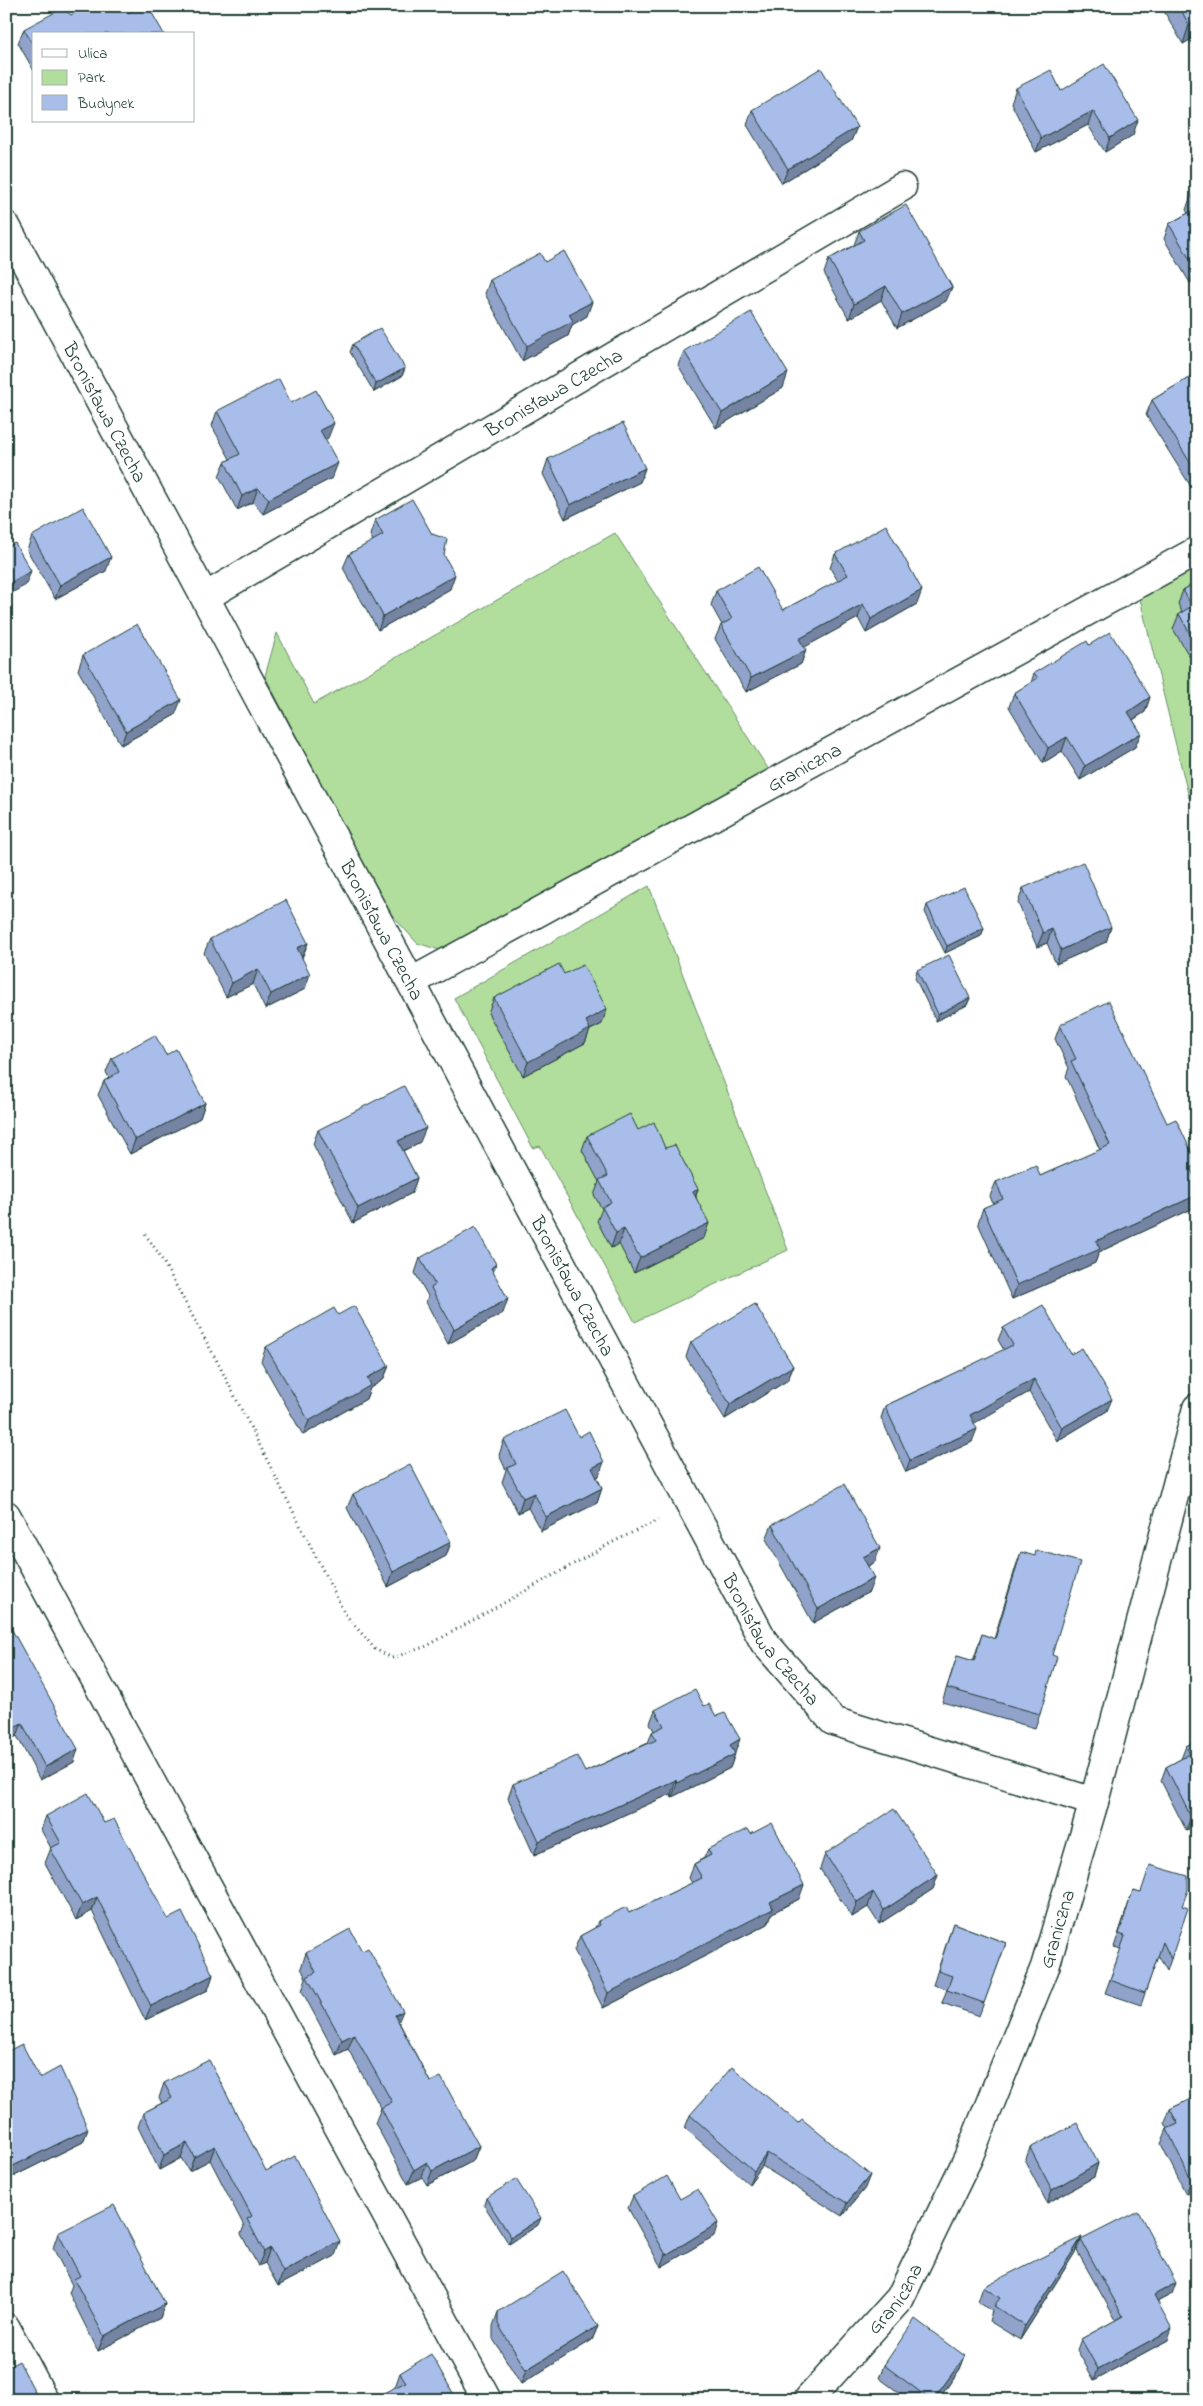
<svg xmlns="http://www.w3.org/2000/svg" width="1203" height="2406" viewBox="0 0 1203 2406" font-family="'Indie Flower',sans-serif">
<rect width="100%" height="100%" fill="#fff"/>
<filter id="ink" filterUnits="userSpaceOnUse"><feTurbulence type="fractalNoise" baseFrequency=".02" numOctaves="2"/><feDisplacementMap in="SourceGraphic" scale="10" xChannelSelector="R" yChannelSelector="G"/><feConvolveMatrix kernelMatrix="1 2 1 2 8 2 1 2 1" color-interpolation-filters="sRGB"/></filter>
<g filter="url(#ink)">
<path fill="#b2de9d" stroke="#688e68" d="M 615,533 L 771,773 L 450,953 L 417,943 L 384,906 L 265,676 L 277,633 L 314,704 Z
M 1197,562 L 1197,795 L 1189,798 L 1139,595 Z
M 649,886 L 788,1250 L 635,1322 L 540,1146 L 533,1148 L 454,998 Z"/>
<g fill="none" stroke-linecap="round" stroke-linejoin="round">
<defs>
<g id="minor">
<path id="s1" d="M 6,226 L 764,1642 L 833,1721 L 1094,1802"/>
<path id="s2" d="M 205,597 L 902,187"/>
<path id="s3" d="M 411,982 L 1197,551"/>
<path d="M 6,1515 L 487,2400"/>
<path d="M 6,2328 L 44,2400"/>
<path id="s4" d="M 808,2400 L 900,2298 L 968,2158 L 1045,1967 L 1094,1802 L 1197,1408"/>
</g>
</defs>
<use href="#minor" stroke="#1f3d34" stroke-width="31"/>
<path stroke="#1f3d34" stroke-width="3" stroke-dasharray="1 4" stroke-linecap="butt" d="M 145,1234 L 159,1254 L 218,1363 L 345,1614 L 375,1649 L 392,1658 L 427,1646 L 611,1543 L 658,1520"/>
<use href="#minor" stroke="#fff" stroke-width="28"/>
</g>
<path fill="#91a3ca" stroke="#1f3d34" d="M 1161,6 L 1197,6 L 1197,52 L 1190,40 L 1183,44 Z
M 128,13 L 164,34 L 34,34 L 34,71 L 18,43 L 24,29 L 71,15 Z
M 1016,88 L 1061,91 L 1133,135 L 1105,152 L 1088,125 L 1036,152 L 1011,103 Z
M 752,110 L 857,127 L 851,141 L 782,183 L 747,125 Z
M 1197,192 L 1197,279 L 1190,283 L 1164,239 L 1169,224 L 1188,213 L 1186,210 L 1191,195 Z
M 859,231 L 952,287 L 946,301 L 897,328 L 881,300 L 849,319 L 824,273 L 829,259 L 854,245 Z
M 545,262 L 587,316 L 572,325 L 568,336 L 522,361 L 485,294 L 490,280 Z
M 353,344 L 405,368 L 402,376 L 374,392 L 350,352 Z
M 684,351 L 783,388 L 716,428 L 678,365 Z
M 1197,373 L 1197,487 L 1193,490 L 1146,415 L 1152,400 Z
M 291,403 L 328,438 L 325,439 L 332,478 L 263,514 L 253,502 L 237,510 L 219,476 L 225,462 L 230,459 L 212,426 L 217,411 Z
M 548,459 L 645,468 L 640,482 L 565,519 L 543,474 Z
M 375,520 L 432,534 L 444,555 L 450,589 L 378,630 L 343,568 L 349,554 L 373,541 L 370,535 Z
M 32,536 L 106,571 L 55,599 L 27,550 Z
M 835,554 L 917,604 L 866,633 L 858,618 L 804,647 L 806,650 L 801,664 L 746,692 L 715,639 L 721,625 L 722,625 L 711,605 L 716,591 L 783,610 L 838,581 L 830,568 Z
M 1197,582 L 1197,669 L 1173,629 L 1179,614 L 1182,612 L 1178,604 L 1183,590 Z
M 1089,645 L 1150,697 L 1145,712 L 1133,720 L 1141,733 L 1135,747 L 1080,780 L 1062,751 L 1043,763 L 1009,707 L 1014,693 L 1031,683 L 1034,673 Z
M 83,655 L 175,715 L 121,745 L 78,670 Z
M 1023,888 L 1111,927 L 1106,942 L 1056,964 L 1047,943 L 1037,947 L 1018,903 Z
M 927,905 L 984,928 L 981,936 L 945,953 L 925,912 Z
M 210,939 L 308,943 L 302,958 L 305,989 L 265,1009 L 253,984 L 226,997 L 204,953 Z
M 917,970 L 970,998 L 967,1005 L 936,1021 L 915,978 Z
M 564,974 L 602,1024 L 590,1030 L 585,1043 L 523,1076 L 488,1013 L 494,998 Z
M 1060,1025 L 1167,1123 L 1197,1164 L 1193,1175 L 1197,1183 L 1197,1204 L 1196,1207 L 1099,1252 L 1095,1263 L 1012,1299 L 978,1223 L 983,1208 L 993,1204 L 990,1196 L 996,1182 L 1040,1176 L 1100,1150 L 1066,1076 L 1069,1068 L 1055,1039 Z
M 166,1055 L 205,1103 L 200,1118 L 130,1154 L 98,1095 L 104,1081 L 109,1078 L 106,1072 L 112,1058 Z
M 318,1130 L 420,1142 L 403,1151 L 417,1178 L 412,1193 L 353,1223 L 313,1144 Z
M 638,1130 L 665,1148 L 698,1189 L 696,1196 L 704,1238 L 634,1273 L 619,1244 L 611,1248 L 597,1221 L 602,1209 L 594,1195 L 599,1182 L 582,1150 L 587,1136 Z
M 420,1258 L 496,1264 L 493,1272 L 503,1313 L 448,1344 L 426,1302 L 428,1296 L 415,1273 Z
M 338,1315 L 389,1366 L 383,1380 L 370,1388 L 366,1399 L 303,1435 L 261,1361 L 266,1347 Z
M 1003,1328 L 1071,1354 L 1107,1411 L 1057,1441 L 1029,1392 L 974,1423 L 972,1442 L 906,1472 L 881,1418 L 885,1406 L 1004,1350 L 998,1340 Z
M 691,1342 L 793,1366 L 788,1380 L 725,1419 L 686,1357 Z
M 504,1440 L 599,1476 L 597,1477 L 602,1488 L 597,1503 L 541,1531 L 528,1508 L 518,1513 L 502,1482 L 506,1470 L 499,1455 Z
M 353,1494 L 451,1542 L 446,1556 L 388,1587 L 347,1508 Z
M 772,1525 L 875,1562 L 868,1566 L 869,1592 L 813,1623 L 766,1539 Z
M 1021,1552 L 1052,1655 L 1040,1714 L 1035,1728 L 942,1702 L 957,1656 L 973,1661 L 982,1634 L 994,1639 L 1016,1566 Z
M 6,1619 L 74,1762 L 40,1780 L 17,1736 L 6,1742 Z
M 704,1706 L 735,1753 L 730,1768 L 672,1797 L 671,1794 L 534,1855 L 508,1798 L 513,1784 L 585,1772 L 648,1743 L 652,1732 L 654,1731 L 650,1723 L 655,1710 Z
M 1197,1741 L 1197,1825 L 1186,1830 L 1161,1781 L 1166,1767 L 1181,1759 L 1186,1746 Z
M 46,1816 L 104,1823 L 168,1919 L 213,1975 L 208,1990 L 145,2020 L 92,1911 L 76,1920 L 45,1863 L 51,1848 L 41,1830 Z
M 751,1834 L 799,1899 L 772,1913 L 768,1924 L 603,2008 L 574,1950 L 580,1936 L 595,1928 L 598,1921 L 629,1913 L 692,1883 L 689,1878 L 694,1864 L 704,1858 L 708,1849 Z
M 825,1854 L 938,1875 L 933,1889 L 879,1924 L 868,1907 L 852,1917 L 820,1869 Z
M 1133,1890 L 1182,1906 L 1171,1959 L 1167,1971 L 1158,1955 L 1141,2005 L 1105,1993 L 1121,1949 L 1114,1947 Z
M 953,1923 L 1006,1943 L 979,2016 L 942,2003 L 947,1989 L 933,1985 Z
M 306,1953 L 399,2022 L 430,2082 L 479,2146 L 473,2161 L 427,2185 L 422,2177 L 408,2184 L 375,2123 L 381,2108 L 348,2049 L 336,2055 L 302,1991 L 306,1978 L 301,1968 Z
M 1197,2010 L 1197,2029 L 1193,2021 Z
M 6,2052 L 40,2078 L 88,2129 L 83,2142 L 6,2180 Z
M 164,2083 L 266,2171 L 335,2256 L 278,2286 L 265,2263 L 258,2266 L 241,2234 L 244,2226 L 210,2160 L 189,2171 L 181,2158 L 159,2170 L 138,2127 L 143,2113 L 162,2103 L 159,2098 Z
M 1197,2096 L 1197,2189 L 1186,2194 L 1161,2144 L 1167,2129 L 1168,2129 L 1165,2123 L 1170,2109 Z
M 690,2115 L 865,2188 L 842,2216 L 762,2166 L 749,2184 L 685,2128 Z
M 1030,2148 L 1098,2163 L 1094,2177 L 1047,2203 L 1025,2161 Z
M 633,2196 L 680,2199 L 714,2236 L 661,2267 L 628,2208 Z
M 486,2198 L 538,2225 L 509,2244 L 484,2205 Z
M 58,2233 L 165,2304 L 160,2318 L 98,2351 L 69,2293 L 72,2285 L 53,2248 Z
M 1081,2240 L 1172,2294 L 1157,2302 L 1168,2340 L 1094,2380 L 1077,2350 L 1081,2339 L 1116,2320 L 1077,2251 Z
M 1076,2251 L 1020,2340 L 989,2321 L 992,2311 L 978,2302 L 983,2287 Z
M 498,2312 L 598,2326 L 592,2340 L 521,2384 L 493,2339 L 493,2326 Z
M 965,2356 L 960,2369 L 938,2400 L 909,2400 L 879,2378 L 884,2365 Z
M 400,2373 L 457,2400 L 395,2387 Z"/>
<path fill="#7684a4" stroke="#1f3d34" d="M 1196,21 L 1190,40 L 1183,44 L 1189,25 Z
M 1093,111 L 1088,125 L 1036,152 L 1041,138 Z
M 1138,120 L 1133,135 L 1105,152 L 1110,138 Z
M 857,127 L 851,141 L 782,183 L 788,169 Z
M 1195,268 L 1197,268 L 1197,279 L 1190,283 Z
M 886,286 L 881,300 L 849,319 L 854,304 Z
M 952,287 L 946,301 L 897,328 L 902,314 Z
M 592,302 L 587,316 L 572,325 L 568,336 L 522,361 L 527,346 L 569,314 Z
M 405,368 L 402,376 L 374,392 L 376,384 Z
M 788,373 L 783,388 L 716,428 L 722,413 Z
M 334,423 L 328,438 L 315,445 L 320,430 Z
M 338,463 L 332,478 L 263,514 L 269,499 Z
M 645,468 L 640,482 L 565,519 L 570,505 Z
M 1197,479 L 1197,487 L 1193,490 Z
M 258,488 L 253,502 L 237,510 L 242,496 Z
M 111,557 L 106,571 L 55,599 L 60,585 Z
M 31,571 L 26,585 L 6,596 L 6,585 Z
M 455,575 L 450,589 L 378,630 L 383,616 Z
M 922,590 L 917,604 L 866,633 L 871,619 Z
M 863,604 L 858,618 L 794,653 L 799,639 Z
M 806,650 L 801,664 L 746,692 L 751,678 Z
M 1150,697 L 1145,712 L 1123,726 L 1128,712 Z
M 181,700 L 175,715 L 121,745 L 126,731 Z
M 1141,733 L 1135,747 L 1080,780 L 1085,766 Z
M 1067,737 L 1062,751 L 1043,763 L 1048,748 Z
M 1111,927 L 1106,942 L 1056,964 L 1061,950 Z
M 984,928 L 981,936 L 945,953 L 947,946 Z
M 1052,929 L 1047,943 L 1037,947 L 1043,933 Z
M 308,943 L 302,957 L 292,963 L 297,948 Z
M 258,969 L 253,984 L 226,997 L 232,983 Z
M 310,974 L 305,989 L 265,1009 L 271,994 Z
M 970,998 L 967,1005 L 936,1021 L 938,1014 Z
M 607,1009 L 602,1024 L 590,1030 L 585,1043 L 523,1076 L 528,1062 L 586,1021 Z
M 205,1103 L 200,1118 L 130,1154 L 135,1140 Z
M 426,1128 L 420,1142 L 393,1156 L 398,1141 Z
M 1197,1164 L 1192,1179 L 1190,1168 Z
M 417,1178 L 412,1193 L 353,1223 L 358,1208 Z
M 698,1189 L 693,1204 L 693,1192 Z
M 1197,1195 L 1197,1204 L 1196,1207 L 1099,1252 L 1095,1263 L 1012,1299 L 1017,1285 L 1096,1241 Z
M 709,1223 L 704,1238 L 634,1273 L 640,1258 Z
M 624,1229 L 619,1244 L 611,1248 L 616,1233 Z
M 496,1264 L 491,1279 L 491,1268 Z
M 508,1299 L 503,1313 L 448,1344 L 454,1329 Z
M 389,1366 L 383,1380 L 370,1388 L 366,1399 L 303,1435 L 309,1421 L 367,1378 Z
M 793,1366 L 788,1380 L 725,1419 L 730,1404 Z
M 1034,1379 L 1029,1392 L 966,1428 L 970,1415 Z
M 1112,1399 L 1107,1411 L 1057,1441 L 1062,1428 Z
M 977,1429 L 972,1442 L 906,1472 L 910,1460 Z
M 604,1462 L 599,1476 L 587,1482 L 592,1468 Z
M 602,1488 L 597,1503 L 541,1531 L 546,1517 Z
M 534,1493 L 528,1508 L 518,1513 L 523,1498 Z
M 451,1542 L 446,1556 L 388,1587 L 393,1572 Z
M 880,1548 L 875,1562 L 858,1572 L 863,1557 Z
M 874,1578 L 869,1592 L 813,1623 L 818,1609 Z
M 22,1723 L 17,1736 L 6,1742 L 6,1731 Z
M 740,1739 L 735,1753 L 725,1759 L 730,1745 Z
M 78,1749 L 74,1762 L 40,1780 L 45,1767 Z
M 735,1754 L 730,1768 L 672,1797 L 677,1783 Z
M 676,1780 L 671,1794 L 534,1855 L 539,1841 Z
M 1197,1814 L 1197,1825 L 1186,1830 L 1191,1817 Z
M 938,1875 L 933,1889 L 879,1924 L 884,1910 Z
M 804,1885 L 799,1899 L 772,1913 L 768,1924 L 603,2008 L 608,1993 L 770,1902 Z
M 873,1892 L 868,1907 L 852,1917 L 857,1902 Z
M 97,1897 L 92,1911 L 76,1920 L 82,1905 Z
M 213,1975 L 208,1990 L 145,2020 L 151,2006 Z
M 403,2011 L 397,2025 L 395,2015 Z
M 354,2034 L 348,2049 L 336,2055 L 342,2040 Z
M 88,2129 L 83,2142 L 6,2180 L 6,2175 L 9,2168 Z
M 187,2143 L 181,2158 L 159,2170 L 164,2155 Z
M 215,2146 L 210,2160 L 189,2171 L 194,2157 Z
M 479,2146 L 473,2161 L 427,2185 L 432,2171 Z
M 767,2153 L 762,2166 L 749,2184 L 754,2171 Z
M 427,2162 L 422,2177 L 408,2184 L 414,2170 Z
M 1098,2163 L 1094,2177 L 1047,2203 L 1052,2190 Z
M 870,2175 L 865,2188 L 842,2216 L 847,2203 Z
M 1197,2177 L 1197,2189 L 1186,2194 L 1191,2180 Z
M 541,2218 L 538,2225 L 509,2244 L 511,2237 Z
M 718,2223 L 714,2236 L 661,2267 L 666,2255 Z
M 1082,2237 L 1076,2251 L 1020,2340 L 1025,2326 Z
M 340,2241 L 335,2256 L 278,2286 L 283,2272 Z
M 270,2248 L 265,2263 L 258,2266 L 264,2252 Z
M 1176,2283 L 1172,2294 L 1149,2306 L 1154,2295 Z
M 165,2304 L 160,2318 L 98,2351 L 104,2336 Z
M 598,2326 L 592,2340 L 521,2384 L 526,2370 Z
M 1172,2329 L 1168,2340 L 1094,2380 L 1098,2369 Z
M 965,2356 L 960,2369 L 938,2400 L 933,2400 Z
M 35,2392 L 33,2400 L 22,2400 Z"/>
<path fill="#a9bdeb" stroke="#1f3d34" d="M 86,6 L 125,6 L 128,13 L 140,6 L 148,6 L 164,34 L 34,34 L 34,47 L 24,29 L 63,8 L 71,15 Z
M 1179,6 L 1197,6 L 1197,22 L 1196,21 L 1189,25 Z
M 1104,64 L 1138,120 L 1110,138 L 1093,111 L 1041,138 L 1016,88 L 1051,70 L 1061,91 Z
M 821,68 L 857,127 L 788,169 L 752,110 Z
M 1197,192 L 1197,205 L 1191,195 Z
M 906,205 L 952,287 L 902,314 L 886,286 L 854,304 L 829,259 L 864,240 L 859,231 Z
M 1197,208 L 1197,268 L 1195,268 L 1169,224 Z
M 564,251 L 592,302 L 569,314 L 573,321 L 527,346 L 490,280 L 540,253 L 545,262 Z
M 751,312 L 788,373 L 722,413 L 684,351 Z
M 380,328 L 405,368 L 376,384 L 353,344 Z
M 1197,373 L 1197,474 L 1152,400 Z
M 279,379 L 291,403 L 316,390 L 334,423 L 320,430 L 338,463 L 269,499 L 258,488 L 242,496 L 225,462 L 240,454 L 217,411 Z
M 623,423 L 645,468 L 570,505 L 548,459 Z
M 412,499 L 432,534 L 447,539 L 444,555 L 455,575 L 383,616 L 349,554 L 383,535 L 375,520 Z
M 83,507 L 111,557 L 60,585 L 32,536 Z
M 886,525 L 922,590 L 871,619 L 863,604 L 799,639 L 806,650 L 751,678 L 721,625 L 732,619 L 716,591 L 758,567 L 783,610 L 848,575 L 835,554 Z
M 15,543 L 31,571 L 6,585 L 6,548 Z
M 1197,582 L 1197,646 L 1179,614 L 1192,606 L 1183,590 Z
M 137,624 L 181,700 L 126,731 L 83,655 Z
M 1110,632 L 1150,697 L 1128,712 L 1141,733 L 1085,766 L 1067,737 L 1048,748 L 1014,693 L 1038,678 L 1034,673 L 1087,641 L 1089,645 Z
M 1083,862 L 1111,927 L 1061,950 L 1052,929 L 1043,933 L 1023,888 Z
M 964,887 L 984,928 L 947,946 L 927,905 Z
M 286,900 L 308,943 L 297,948 L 310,974 L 271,994 L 258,969 L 232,983 L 210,939 Z
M 949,955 L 970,998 L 938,1014 L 917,970 Z
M 559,964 L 564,974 L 583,965 L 607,1009 L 586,1021 L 590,1029 L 528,1062 L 494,998 Z
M 1109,1001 L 1167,1123 L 1176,1119 L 1197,1164 L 1190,1168 L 1197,1183 L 1197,1195 L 1096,1241 L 1100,1249 L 1017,1285 L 983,1208 L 1003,1199 L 996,1182 L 1036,1165 L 1040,1176 L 1110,1145 L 1071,1061 L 1076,1059 L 1060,1025 Z
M 155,1035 L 166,1055 L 176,1049 L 205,1103 L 135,1140 L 104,1081 L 119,1072 L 112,1058 Z
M 404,1086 L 426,1128 L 398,1141 L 417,1178 L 358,1208 L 318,1130 Z
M 630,1114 L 638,1130 L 654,1122 L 665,1148 L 675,1145 L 698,1189 L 693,1192 L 709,1223 L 640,1258 L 624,1229 L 616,1233 L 602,1207 L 611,1202 L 599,1180 L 608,1176 L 587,1136 Z
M 475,1227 L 496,1264 L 491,1268 L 508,1299 L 454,1329 L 431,1288 L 435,1285 L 420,1258 Z
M 755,1304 L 793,1366 L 730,1404 L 691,1342 Z
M 1043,1305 L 1071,1354 L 1082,1348 L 1112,1399 L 1062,1428 L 1034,1379 L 970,1415 L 977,1429 L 910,1460 L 885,1406 L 1013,1345 L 1003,1328 Z
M 354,1306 L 389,1366 L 367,1378 L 371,1385 L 309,1421 L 266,1347 L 334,1308 L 338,1315 Z
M 565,1410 L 579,1437 L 589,1431 L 604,1462 L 592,1468 L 602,1488 L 546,1517 L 534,1493 L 523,1498 L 507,1468 L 516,1464 L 504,1440 Z
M 410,1464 L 451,1542 L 393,1572 L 353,1494 Z
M 844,1484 L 880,1548 L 863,1557 L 874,1578 L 818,1609 L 772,1525 Z
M 1036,1550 L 1080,1562 L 1052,1655 L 1057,1657 L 1040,1714 L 947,1688 L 957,1656 L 974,1661 L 982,1634 L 995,1639 L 1021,1552 L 1035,1556 Z
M 6,1619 L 78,1749 L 45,1767 L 22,1723 L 6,1731 Z
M 695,1689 L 704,1706 L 709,1704 L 716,1716 L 725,1713 L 740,1739 L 730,1745 L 735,1754 L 677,1783 L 676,1780 L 539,1841 L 513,1784 L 577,1756 L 585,1772 L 656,1740 L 652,1732 L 664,1726 L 655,1710 Z
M 1197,1741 L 1197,1814 L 1191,1817 L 1166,1767 L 1190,1754 L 1186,1746 Z
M 88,1793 L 104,1823 L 114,1819 L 168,1919 L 182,1912 L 213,1975 L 151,2006 L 97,1897 L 82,1905 L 50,1848 L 61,1843 L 46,1816 Z
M 894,1809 L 938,1875 L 884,1910 L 873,1892 L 857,1902 L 825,1854 Z
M 772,1823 L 804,1885 L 770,1902 L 773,1909 L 608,1993 L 580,1936 L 600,1925 L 598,1921 L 626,1907 L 629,1913 L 702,1878 L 694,1864 L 711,1855 L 708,1849 L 748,1829 L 751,1834 Z
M 1150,1865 L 1188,1876 L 1188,1890 L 1182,1906 L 1188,1908 L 1171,1959 L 1163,1942 L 1145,1993 L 1110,1980 L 1125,1936 L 1119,1934 L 1133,1890 L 1141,1892 Z
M 953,1923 L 1006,1943 L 984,2003 L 947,1990 L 952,1976 L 938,1971 Z
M 350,1929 L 362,1951 L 368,1948 L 403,2011 L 395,2015 L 430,2082 L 441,2077 L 479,2146 L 432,2171 L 427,2162 L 414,2170 L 381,2108 L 392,2102 L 354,2034 L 342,2040 L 307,1977 L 316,1972 L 306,1953 Z
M 22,2044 L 40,2078 L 60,2067 L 88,2129 L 9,2168 L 6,2163 L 6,2052 Z
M 209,2060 L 266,2171 L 295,2156 L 340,2241 L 283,2272 L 270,2248 L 264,2252 L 247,2219 L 252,2216 L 215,2146 L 194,2157 L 187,2143 L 164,2155 L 143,2113 L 172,2098 L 164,2083 Z
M 732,2067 L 798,2123 L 802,2119 L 870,2175 L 847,2203 L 767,2153 L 754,2171 L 690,2115 Z
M 1197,2096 L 1197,2177 L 1191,2180 L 1167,2129 L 1178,2124 L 1170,2109 Z
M 1077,2123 L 1098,2163 L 1052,2190 L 1030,2148 Z
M 667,2176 L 680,2199 L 698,2189 L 718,2223 L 666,2255 L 633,2196 Z
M 516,2179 L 541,2218 L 511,2237 L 486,2198 Z
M 114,2205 L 165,2304 L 104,2336 L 74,2279 L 80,2276 L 58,2233 Z
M 1138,2211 L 1176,2283 L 1154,2295 L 1172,2329 L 1098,2369 L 1081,2339 L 1123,2316 L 1081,2240 Z
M 1082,2237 L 1025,2326 L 994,2306 L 1000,2298 L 983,2287 Z
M 563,2271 L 598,2326 L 526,2370 L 498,2324 L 498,2312 Z
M 915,2319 L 965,2356 L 933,2400 L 931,2400 L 884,2365 Z
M 431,2354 L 457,2400 L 369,2400 L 406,2382 L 400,2373 Z
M 19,2361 L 35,2392 L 22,2400 L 6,2400 L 6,2368 Z"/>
</g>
<g text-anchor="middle" stroke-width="4" stroke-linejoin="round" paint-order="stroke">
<g font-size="20" fill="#1f3d34" stroke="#fff">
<text dy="7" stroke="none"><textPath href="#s2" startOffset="404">Bronisława Czecha</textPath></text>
<text dy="7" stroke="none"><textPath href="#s1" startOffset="211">Bronisława Czecha</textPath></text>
<text dy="7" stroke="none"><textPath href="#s3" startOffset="448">Graniczna</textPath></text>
<text dy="7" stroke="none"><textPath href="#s1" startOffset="798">Bronisława Czecha</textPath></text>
<text dy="7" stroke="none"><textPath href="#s1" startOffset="1202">Bronisława Czecha</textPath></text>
<text dy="7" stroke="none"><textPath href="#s1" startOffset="1608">Bronisława Czecha</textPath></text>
<text dy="7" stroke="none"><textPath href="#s4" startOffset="539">Graniczna</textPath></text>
<text dy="7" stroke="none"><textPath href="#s4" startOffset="134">Graniczna</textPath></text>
</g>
</g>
<rect width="1203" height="2406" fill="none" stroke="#fff" stroke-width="25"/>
<rect x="12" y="12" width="1178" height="2381" fill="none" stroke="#1f3d34" stroke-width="2" filter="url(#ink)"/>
<rect x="32" y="32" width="162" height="90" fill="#ffffff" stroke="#a5b1ae"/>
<rect x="42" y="49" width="25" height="8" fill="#ffffff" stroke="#a5b1ae"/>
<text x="78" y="58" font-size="15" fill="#1f3d34">Ulica</text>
<rect x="42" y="70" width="25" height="15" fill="#b2de9d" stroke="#a5b1ae"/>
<text x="78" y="82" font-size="15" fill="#1f3d34">Park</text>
<rect x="42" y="95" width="25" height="15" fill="#a9bdeb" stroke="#a5b1ae"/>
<text x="78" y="108" font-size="15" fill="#1f3d34">Budynek</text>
</svg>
